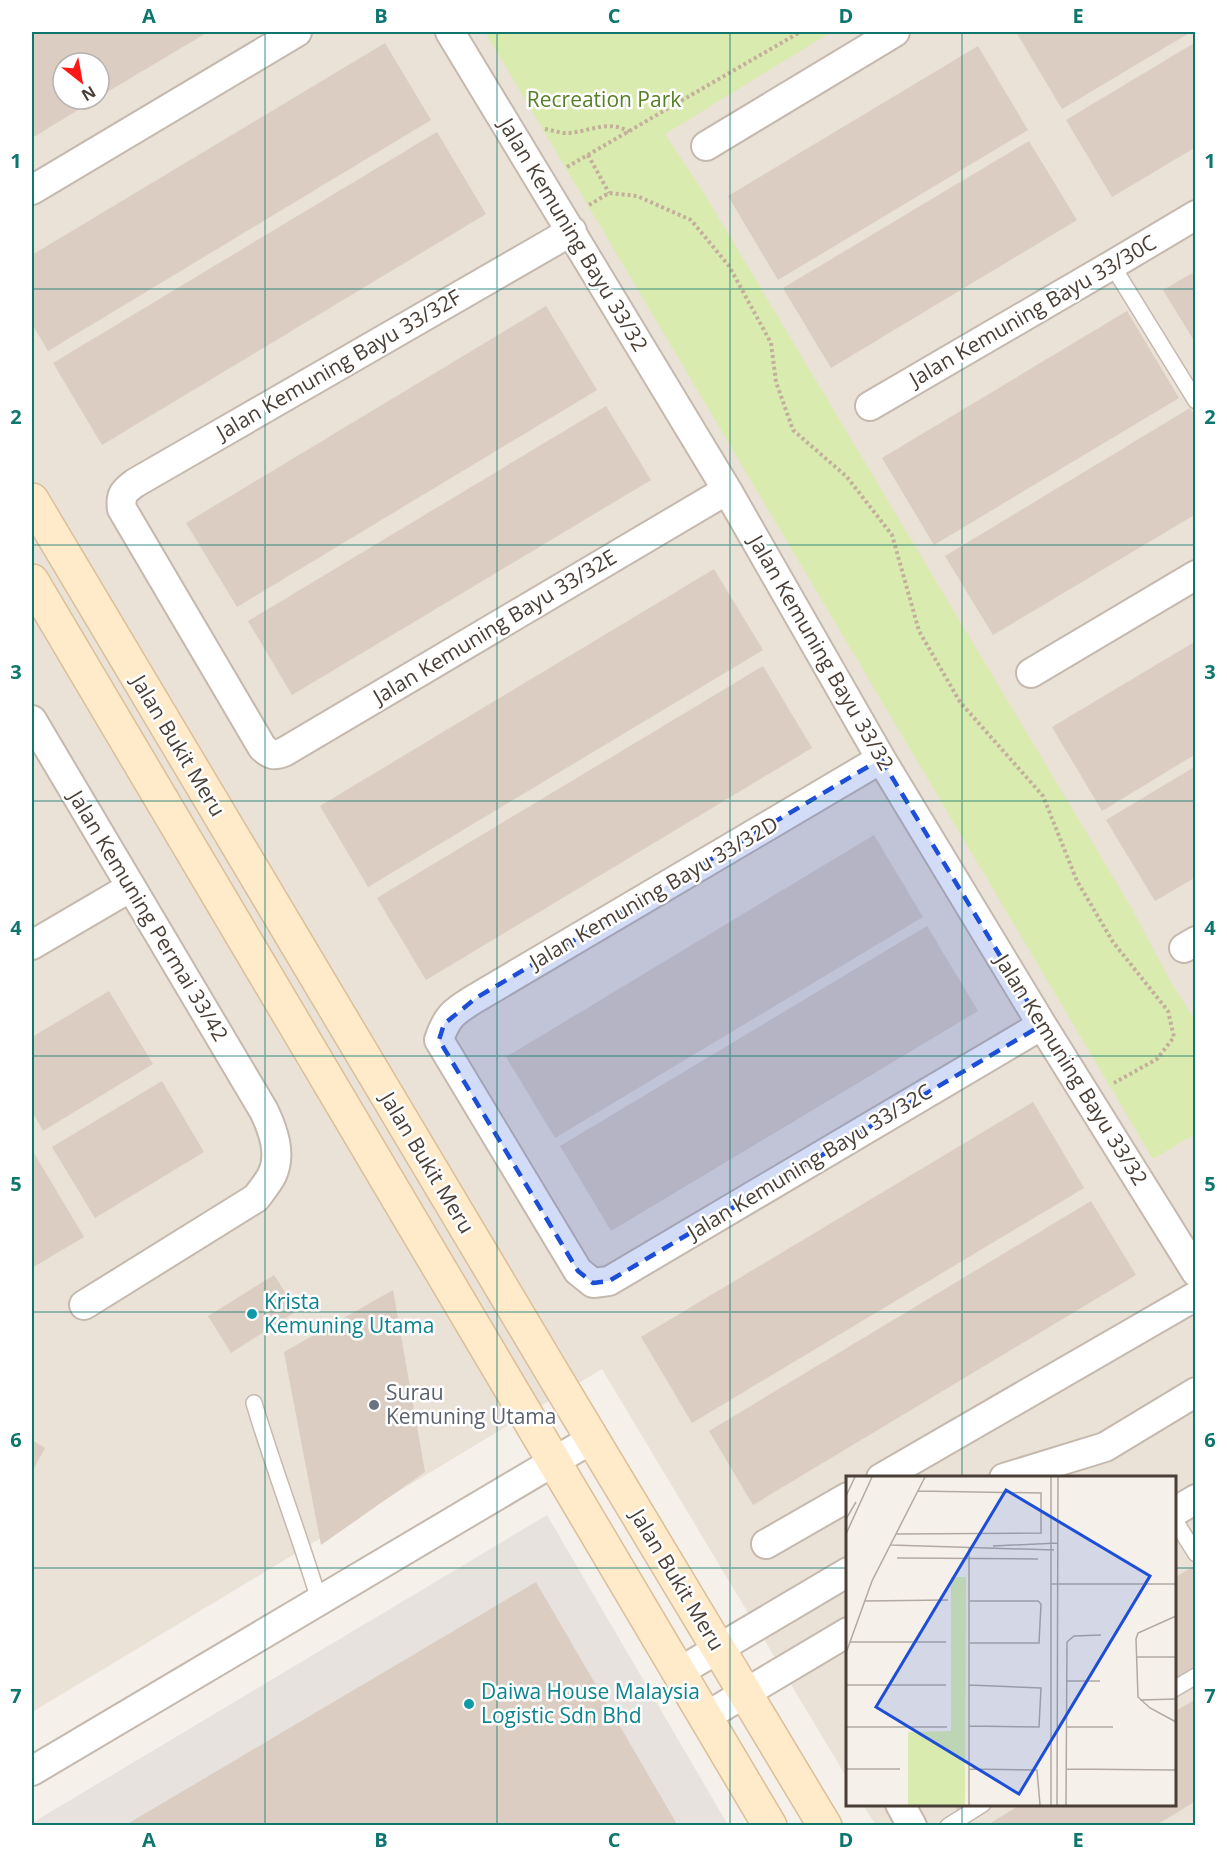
<svg xmlns="http://www.w3.org/2000/svg" width="1227" height="1857" viewBox="0 0 1227 1857" font-family="'Open Sans',sans-serif">
<rect width="100%" height="100%" fill="#f5f0e9"/>
<path fill="#eae1d7" fill-rule="evenodd" d="M 32,32 L 1195,32 L 1195,1825 L 876,1825 L 863,1805 L 1174,1804 L 1174,1478 L 848,1478 L 847,1778 L 602,1369 L 32,1712 ZM 63,63 L 99,63 L 99,99 L 63,99 Z"/>
<path fill="#e8e2de" d="M 547,1515 L 728,1825 L 32,1826 L 32,1823 Z"/>
<path fill="#daebb0" d="M 485,32 L 831,32 L 665,134 L 702,190 L 1131,907 L 1168,977 L 1195,1021 L 1195,1134 L 1153,1159 Z"/>
<path fill="#dbcdc1" d="M 32,32 L 208,32 L 99,97 L 99,63 L 63,63 L 63,99 L 96,99 L 32,138 Z
M 1016,32 L 1191,32 L 1062,109 Z
M 1196,42 L 1196,147 L 1112,197 L 1066,120 Z
M 385,43 L 431,120 L 48,351 L 32,324 L 32,255 Z
M 978,46 L 1028,130 L 778,280 L 728,196 Z
M 437,132 L 486,214 L 102,445 L 53,363 Z
M 1029,141 L 1077,220 L 831,368 L 783,288 Z
M 1196,271 L 1196,344 L 1163,290 Z
M 546,306 L 597,390 L 237,607 L 186,523 Z
M 1127,311 L 1179,398 L 934,545 L 882,458 Z
M 606,406 L 651,480 L 292,695 L 248,621 Z
M 1190,408 L 1196,417 L 1196,514 L 993,635 L 945,556 Z
M 714,569 L 763,650 L 368,887 L 320,806 Z
M 1196,641 L 1196,754 L 1102,811 L 1052,727 Z
M 763,666 L 812,748 L 426,980 L 377,898 Z
M 1196,766 L 1196,877 L 1155,901 L 1106,820 Z
M 874,835 L 923,917 L 555,1138 L 506,1057 Z
M 927,926 L 978,1011 L 611,1231 L 560,1146 Z
M 109,991 L 153,1064 L 43,1131 L 32,1111 L 32,1037 Z
M 162,1081 L 204,1152 L 95,1218 L 52,1147 Z
M 1033,1102 L 1084,1188 L 692,1423 L 641,1337 Z
M 34,1153 L 84,1237 L 32,1268 L 32,1155 Z
M 1091,1201 L 1136,1275 L 753,1505 L 709,1431 Z
M 274,1275 L 297,1311 L 231,1353 L 208,1316 Z
M 393,1290 L 425,1472 L 321,1545 L 284,1352 Z
M 32,1440 L 45,1448 L 32,1472 Z
M 1194,1566 L 1196,1669 L 1174,1682 L 1174,1578 Z
M 536,1582 L 678,1826 L 124,1826 Z
M 1196,1699 L 1196,1801 L 1156,1825 L 986,1826 L 1021,1804 L 1174,1804 L 1174,1712 Z
M 954,1804 L 971,1804 L 958,1812 Z"/>
<g fill="none" stroke-linecap="round" stroke-linejoin="round">
<defs>
<path id="service" d="M 1112,265 L 1196,401
M 254,1403 C 274,1470 299,1534 319,1600
M 1174,1519 L 1196,1554
M 1174,1689 L 1196,1676
M 948,1826 L 983,1804"/>
<path id="minor" d="M 450,32 L 727,490 L 881,759 L 1042,1025 L 1196,1272
M 706,146 L 895,32
M 32,190 L 297,32
M 572,231 L 135,483 C 124,491 120,495 122,509 L 262,747 C 270,755 274,756 284,752 L 727,490
M 870,406 L 1112,265 L 1196,215
M 1031,673 L 1196,575
M 32,720 L 264,1111 C 273,1130 282,1154 272,1175 C 268,1183 261,1191 256,1198 L 84,1305
M 881,759 L 476,998 C 455,1011 447,1015 439,1040 L 578,1271 L 593,1283 L 609,1281 L 1042,1025
M 32,945 L 131,887
M 1184,948 L 1196,941
M 881,1478 L 1196,1296
M 1004,1478 L 1105,1447 L 1196,1392
M 1174,1512 L 1196,1499
M 766,1544 L 848,1497
M 679,1672 L 848,1572
M 705,1717 L 848,1632
M 32,1771 L 592,1439
M 900,1804 L 912,1826"/>
<path id="secondary" d="M 32,500 L 558,1382 L 825,1826
M 32,581 L 770,1826"/>
</defs>
<use href="#service" stroke="#c5b9ae" stroke-width="18"/>
<use href="#minor" stroke="#c5b9ae" stroke-width="32"/>
<use href="#secondary" stroke="#dbbf99" stroke-width="36"/>
<path stroke="#c4af9b" stroke-width="4" stroke-dasharray="3 3" stroke-linecap="butt" d="M 545,129 C 551,130 557,132 563,133 C 586,134 608,118 629,132
M 588,155 L 609,193
M 567,167 L 800,32
M 589,205 L 609,193 L 637,196 L 691,220 L 729,266 L 771,343 L 776,382 L 793,430 L 847,477 L 892,535 L 919,631 L 960,702 L 1043,796 L 1077,881 L 1113,942 L 1168,1011 L 1174,1037 L 1157,1059 L 1114,1083"/>
<use href="#service" stroke="#fff" stroke-width="15"/>
<use href="#minor" stroke="#fff" stroke-width="28"/>
<use href="#secondary" stroke="#ffeaca" stroke-width="33"/>
</g>
<path fill="#1d4ed8" fill-opacity="0.2" stroke="#1d4ed8" stroke-width="4.5" stroke-dasharray="12 8" stroke-linejoin="round" d="M 881,759 L 1042,1025 L 609,1281 L 593,1283 L 578,1271 L 439,1040 L 444,1024 L 476,998 Z"/>
<path fill="none" stroke="#0f766e" stroke-width="1.5" stroke-opacity="0.55" d="M 265,32 L 265,1826M 497,32 L 497,1826M 730,32 L 730,1826M 962,32 L 962,1478M 32,289 L 1196,289M 32,545 L 1196,545M 32,801 L 1196,801M 32,1056 L 1196,1056M 32,1312 L 1196,1312M 32,1568 L 848,1568M 1174,1568 L 1196,1568M 962,1804 L 962,1826"/>
<g fill="#0f9aa8" stroke="#fff" stroke-width="2">
<circle cx="252" cy="1314" r="6"/>
<circle cx="469" cy="1704" r="6"/>
</g>
<circle fill="#6b7280" stroke="#fff" stroke-width="2" cx="374" cy="1405" r="6"/>
<g text-anchor="middle" stroke-width="5" stroke-linejoin="round" paint-order="stroke">
<g font-size="21" fill="#568026" stroke="#fff">
<text x="604" y="107">Recreation Park</text>
</g>
<g font-size="21" fill="#4a3f37" stroke="#fff">
<text transform="translate(573 235) rotate(59)" y="7">Jalan Kemuning Bayu 33/32</text>
<text transform="translate(1033 311) rotate(-30)" y="7">Jalan Kemuning Bayu 33/30C</text>
<text transform="translate(339 365) rotate(-30)" y="7">Jalan Kemuning Bayu 33/32F</text>
<text transform="translate(495 627) rotate(-31)" y="7">Jalan Kemuning Bayu 33/32E</text>
<text transform="translate(821 653) rotate(60)" y="7">Jalan Kemuning Bayu 33/32</text>
<text transform="translate(178 746) rotate(59)" y="7">Jalan Bukit Meru</text>
<text transform="translate(654 893) rotate(-30)" y="7">Jalan Kemuning Bayu 33/32D</text>
<text transform="translate(148 916) rotate(59)" y="7">Jalan Kemuning Permai 33/42</text>
<text transform="translate(1071 1070) rotate(58)" y="7">Jalan Kemuning Bayu 33/32</text>
<text transform="translate(810 1162) rotate(-31)" y="7">Jalan Kemuning Bayu 33/32C</text>
<text transform="translate(427 1163) rotate(59)" y="7">Jalan Bukit Meru</text>
<text transform="translate(677 1580) rotate(59)" y="7">Jalan Bukit Meru</text>
</g>
<g font-size="21" fill="#0d838f" stroke="#fff" text-anchor="start">
<text x="264" y="1309">Krista<tspan x="264" dy="24">Kemuning Utama</tspan></text>
<text x="481" y="1699">Daiwa House Malaysia<tspan x="481" dy="24">Logistic Sdn Bhd</tspan></text>
</g>
<g font-size="21" fill="#5b616d" stroke="#fff" text-anchor="start">
<text x="386" y="1400">Surau<tspan x="386" dy="24">Kemuning Utama</tspan></text>
</g>
</g>
<g transform="translate(846 1476)">
<rect width="330" height="330" fill="#f5f0e9"/>
<path d="M 105,101 L 120,101 L 119,329 L 62,329 L 62,256 L 105,255 Z" fill="#daebb0"/>
<path fill="none" stroke="#b1a9a2" stroke-width="1.5" d="M 0,20 L 9,1M 0,43 L 10,26M 0,58 L 26,1M 50,58 L 195,57 L 195,17 L 72,15M 45,69 L 208,74M 147,70 L 212,67M 123,71 L 123,329M 51,82 L 192,83M 205,108 L 330,108M 18,125 L 102,124M 124,125 L 192,125 L 195,128 L 193,167 L 124,167M 330,140 L 292,157 L 290,163 L 292,221 L 304,232 L 330,246M 4,166 L 100,166M 0,177 L 26,105 L 79,1M 291,181 L 330,181M 220,205 L 254,205M 0,209 L 100,209M 294,224 L 330,223M 123,250 L 193,251 L 195,212 L 123,209M 0,251 L 101,251M 220,251 L 267,251M 0,293 L 54,293M 123,293 L 191,294 L 194,329M 220,293 L 330,294M 205,329 L 205,1M 211,329 L 212,1M 220,329 L 221,166 L 228,160 L 255,159"/>
<path fill="#1d4ed8" fill-opacity="0.15" stroke="#1d4ed8" stroke-width="3" d="M 160,14 L 304,100 L 173,318 L 30,231 Z"/>
<rect width="330" height="330" fill="none" stroke="#4a3f37" stroke-width="3"/>
</g>
<rect width="1227" height="1857" fill="none" stroke="#ffffff" stroke-width="66"/>
<g transform="translate(81 81) rotate(149)"><circle r="28" fill="#ffffff" stroke="#b7b2af" stroke-width="1.5"/>
<path d="M0-4.5L10 22L0 15L-10 22Z" fill="#ff1718"/>
<text y="-9" font-size="16" font-weight="bold" text-anchor="middle" fill="#4a3f37">N</text>
</g>
<rect x="33" y="33" width="1161" height="1791" fill="none" stroke="#0f766e" stroke-width="2"/>
<g font-size="20" text-anchor="middle" font-weight="bold" fill="#0f766e">
<text x="149" y="23">A</text>
<text x="381" y="23">B</text>
<text x="614" y="23">C</text>
<text x="846" y="23">D</text>
<text x="1078" y="23">E</text>
<text x="16" y="168">1</text>
<text x="1210" y="168">1</text>
<text x="16" y="424">2</text>
<text x="1210" y="424">2</text>
<text x="16" y="679">3</text>
<text x="1210" y="679">3</text>
<text x="16" y="935">4</text>
<text x="1210" y="935">4</text>
<text x="16" y="1191">5</text>
<text x="1210" y="1191">5</text>
<text x="16" y="1447">6</text>
<text x="1210" y="1447">6</text>
<text x="16" y="1703">7</text>
<text x="1210" y="1703">7</text>
<text x="149" y="1847">A</text>
<text x="381" y="1847">B</text>
<text x="614" y="1847">C</text>
<text x="846" y="1847">D</text>
<text x="1078" y="1847">E</text>
</g>
</svg>
